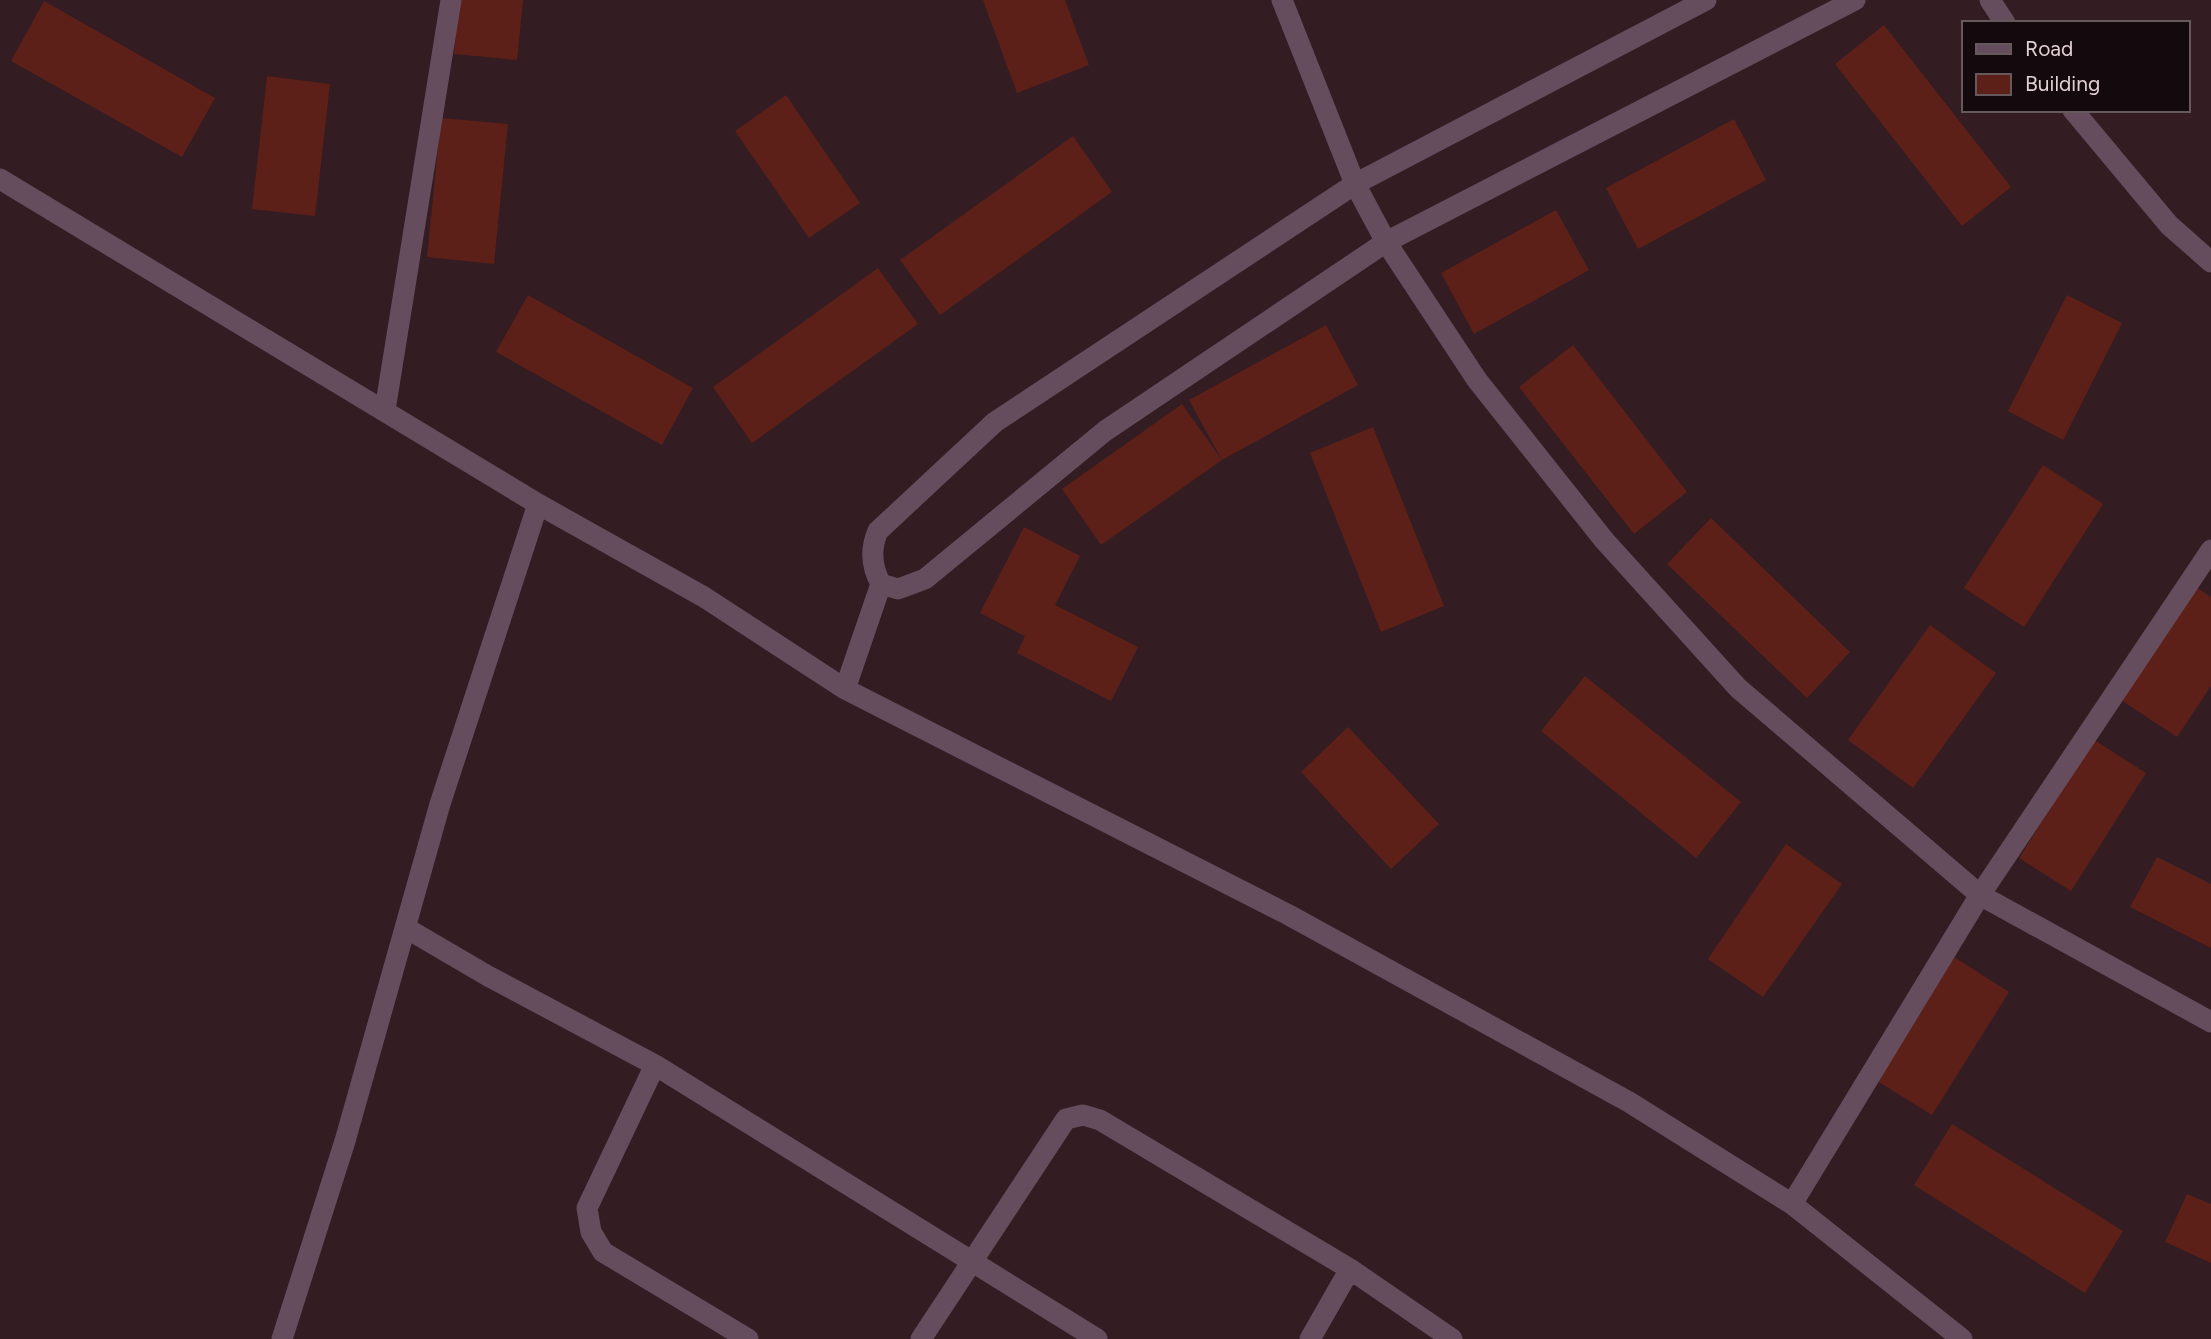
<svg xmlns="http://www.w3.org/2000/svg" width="2211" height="1339" viewBox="0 0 2211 1339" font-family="Figtree,sans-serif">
<rect width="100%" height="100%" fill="#331c22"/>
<path fill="#5d2018" d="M 459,0 L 523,0 L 517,60 L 454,54 Z
M 983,0 L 1065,0 L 1089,65 L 1017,93 Z
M 44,1 L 215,98 L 182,157 L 11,61 Z
M 1884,25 L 2011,187 L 1962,226 L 1835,64 Z
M 267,76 L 330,84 L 315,216 L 252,209 Z
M 786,95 L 860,203 L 809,238 L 735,131 Z
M 441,118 L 508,124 L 494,264 L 427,257 Z
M 1734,119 L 1766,180 L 1638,249 L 1606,188 Z
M 1073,136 L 1112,192 L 940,315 L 900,260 Z
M 1556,210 L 1589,270 L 1474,334 L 1441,273 Z
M 878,268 L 918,324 L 752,443 L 713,387 Z
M 528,295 L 693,388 L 662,445 L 496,352 Z
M 2067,295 L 2122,323 L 2063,440 L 2008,411 Z
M 1326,325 L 1358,385 L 1222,460 L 1189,400 Z
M 1573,345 L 1687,492 L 1634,534 L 1519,387 Z
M 1182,404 L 1222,460 L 1101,545 L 1062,489 Z
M 1373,427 L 1444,606 L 1381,632 L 1310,453 Z
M 2043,465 L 2103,504 L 2024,627 L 1964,588 Z
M 1711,518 L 1850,652 L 1807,698 L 1667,564 Z
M 1024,527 L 1080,556 L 1055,605 L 1138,647 L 1111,701 L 1017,653 L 1025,636 L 980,613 Z
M 2196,587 L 2211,597 L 2211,686 L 2177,737 L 2121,700 Z
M 1930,625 L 1996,673 L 1913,788 L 1848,740 Z
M 1585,676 L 1741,802 L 1696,858 L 1541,731 Z
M 1348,727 L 1439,824 L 1391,869 L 1301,772 Z
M 2094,740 L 2146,773 L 2071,891 L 2019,858 Z
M 1786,844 L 1842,884 L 1763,997 L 1708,959 Z
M 2157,857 L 2211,884 L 2211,948 L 2130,907 Z
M 1951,955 L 2009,992 L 1932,1115 L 1874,1079 Z
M 1952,1124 L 2123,1231 L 2085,1293 L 1914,1185 Z
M 2187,1194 L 2211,1204 L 2211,1263 L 2165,1242 Z"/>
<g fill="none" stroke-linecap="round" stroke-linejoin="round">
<path stroke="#654d5e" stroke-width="21" d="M 1282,0 L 1355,184 L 1386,242 L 1477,380 L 1604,540 L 1738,688 L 1980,895 L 2211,1022
M 1706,0 L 1355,184 L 995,422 L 878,531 C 870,549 871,566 881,584 L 898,589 L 925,579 L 1105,431 L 1386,242 L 1855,0
M 1990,0 L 2005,23
M 2073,110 L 2169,225 L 2211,262
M 0,179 L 538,504 L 704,597 L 845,689 L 1287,914 L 1629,1102 L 1792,1204 L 1962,1339
M 385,410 L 451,0
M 845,689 L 881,584
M 406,928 L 488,976 L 655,1065 L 1097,1339
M 655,1065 L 587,1208 L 591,1232 L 603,1252 L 748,1339
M 1792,1204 L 1980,895 L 2211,550
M 282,1339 L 345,1141 L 440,804 L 538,504
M 921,1339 L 1066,1119 L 1083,1115 L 1100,1120 L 1350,1269 L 1452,1339
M 1310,1339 L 1350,1269"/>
</g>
<rect x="1962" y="21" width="228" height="91" fill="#14090c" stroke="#66595c" stroke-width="2"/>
<rect x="1976" y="44" width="35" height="10" fill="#654d5e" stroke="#66595c" stroke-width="2"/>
<text x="2025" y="56" font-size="21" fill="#e1d0d4">Road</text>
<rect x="1976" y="74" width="35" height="21" fill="#5d2018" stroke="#66595c" stroke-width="2"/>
<text x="2025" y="91" font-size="21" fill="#e1d0d4">Building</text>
</svg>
